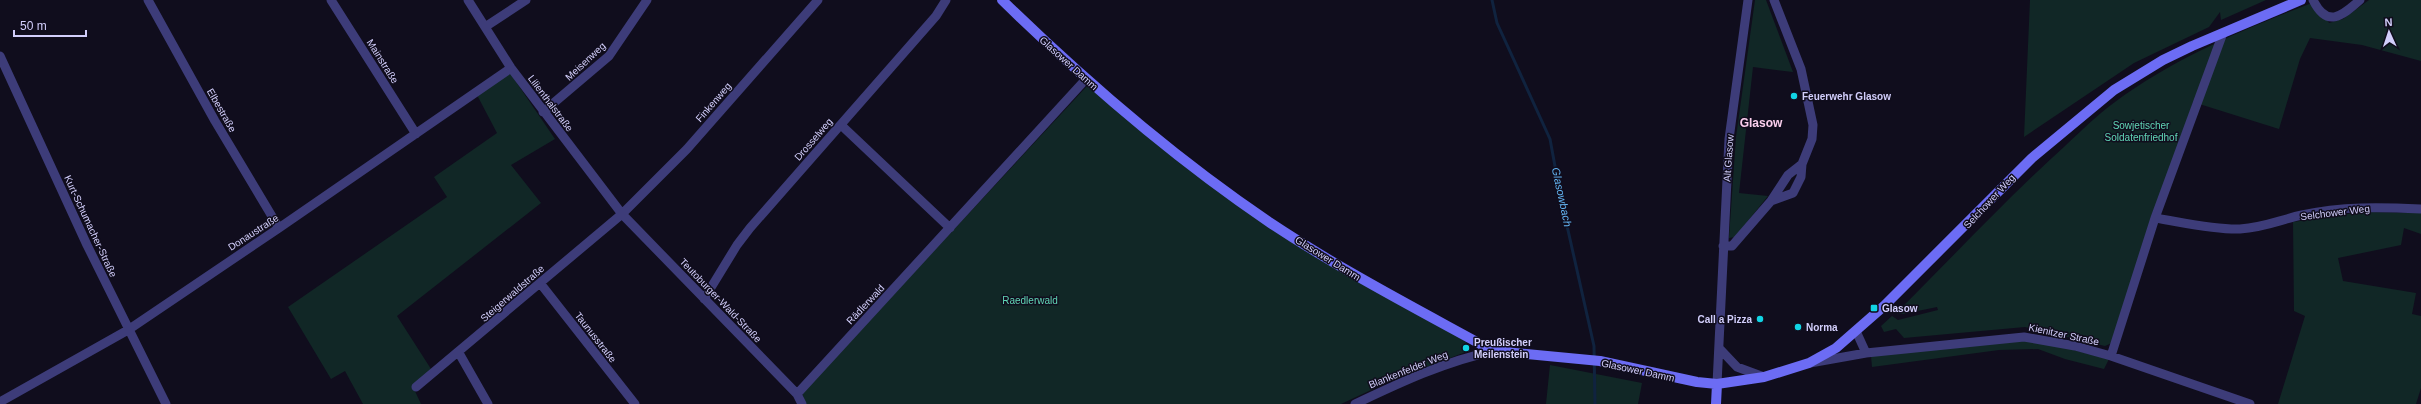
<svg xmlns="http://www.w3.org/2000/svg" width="2421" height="404" viewBox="0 0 2421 404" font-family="Arial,sans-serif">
<rect width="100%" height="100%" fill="#100d1d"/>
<path fill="#112726" d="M 1755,0 L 1766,0 L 1793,72 L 1753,67 L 1739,193 L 1768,196 L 1735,237 L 1729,238 L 1736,137 Z
M 2030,0 L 2266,0 L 2221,20 L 2220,12 L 2209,27 L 2134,63 L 2024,137 Z
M 2369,0 L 2421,0 L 2421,61 L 2362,45 L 2310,38 L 2300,59 L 2279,129 L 2193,102 L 2114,342 L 2105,346 L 2025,327 L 1904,338 L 1896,329 L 1884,332 L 1881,326 L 1892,316 L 1898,320 L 1938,310 L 1937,307 L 1903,314 L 1896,313 C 1950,260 2006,199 2065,146 C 2081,131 2097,115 2115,102 C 2176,57 2247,28 2317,1 L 2329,23 L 2343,19 Z
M 510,73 L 555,139 L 511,165 L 541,203 L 397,316 L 431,369 L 413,387 L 421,404 L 363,404 L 345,371 L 331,379 L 288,307 L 447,197 L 434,177 L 497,133 L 477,95 Z
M 1088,85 L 1227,195 L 1466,341 L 1468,351 L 1386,383 L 1341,404 L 806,404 L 802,393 Z
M 2361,212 L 2421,213 L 2421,234 L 2404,228 L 2401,245 L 2338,258 L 2343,281 L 2416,293 L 2412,314 L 2421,316 L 2421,388 L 2416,404 L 2278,404 L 2305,316 L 2294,311 L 2293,222 Z
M 2001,341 L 2038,341 L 2109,359 L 2104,369 L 2065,359 L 2038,349 L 1999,350 L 1872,367 L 1871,356 Z
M 1550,365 L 1642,383 L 1638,404 L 1546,404 Z"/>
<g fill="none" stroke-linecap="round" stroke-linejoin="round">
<path stroke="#10233f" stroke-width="3" d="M 1492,0 L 1497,23 L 1550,139 L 1561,199 L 1594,346 L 1595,404"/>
<path stroke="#3d3c79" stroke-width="9" d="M 148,0 L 215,121 L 279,228
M 331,0 L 416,134
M 468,0 L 511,68 L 622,214 L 797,394 L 802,404
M 2313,0 C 2327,28 2341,17 2360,0
M 485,27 L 526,0
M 0,56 L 87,245 L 166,404
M 543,112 L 609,56 L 647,0
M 841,125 L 950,228
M 1771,201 L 1793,193 L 1801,177 L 1802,164 L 1812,139 L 1813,125 L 1801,69 L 1774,0
M 2155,218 C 2181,222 2214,230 2240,229 C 2266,227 2279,220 2302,215 C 2341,206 2382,207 2421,209
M 1723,246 L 1732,246 L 1771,201 L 1788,175 L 1802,164
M 540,283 L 635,404
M 704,299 L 737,245 L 750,228 L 936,16 L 946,0
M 1856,331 L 1866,353
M 1719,348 L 1737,367 L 1764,377
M 459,353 L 488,404
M 2111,356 L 2155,218 L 2223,33
M 1810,363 L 1866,353 L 2024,337 L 2075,346 L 2111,356 L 2250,404
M 1717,384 L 1729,139 L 1748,0
M 416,387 L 622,214 L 687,149 L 818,0
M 797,394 L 1086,79
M 0,402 L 128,330 L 279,228 L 511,68
M 1355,404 C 1399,383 1446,361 1494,351"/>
<path stroke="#6c6cf4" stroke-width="10" d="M 1002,0 C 1085,81 1173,157 1269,222 C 1338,268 1411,306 1484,346 L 1494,351 L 1600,361 L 1697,382 L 1717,384 L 1764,377 L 1809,363 L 1836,348 L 1884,306 L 2032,158 L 2114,90 L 2163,60 L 2192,46 L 2301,0
M 1716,404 L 1717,384"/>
</g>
<g fill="#11d4e4" stroke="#100d1d" stroke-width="1.5">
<circle cx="1794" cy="96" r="4"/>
<rect x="1870" y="304" width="8" height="8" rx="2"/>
<circle cx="1760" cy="319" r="4"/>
<circle cx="1798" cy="327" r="4"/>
<circle cx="1466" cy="348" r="4"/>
</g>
<g text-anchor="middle" stroke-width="3" stroke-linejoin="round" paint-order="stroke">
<g font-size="10" fill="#d2cefb" stroke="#100d1d">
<text transform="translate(383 61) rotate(58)" y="4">Mainstraße</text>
<text transform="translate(585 61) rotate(-43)" y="4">Meisenweg</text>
<text transform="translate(1069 63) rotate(42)" y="4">Glasower Damm</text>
<text transform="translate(713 102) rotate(-49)" y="4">Finkenweg</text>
<text transform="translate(551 103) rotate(53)" y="4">Lilienthalstraße</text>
<text transform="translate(222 110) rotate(60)" y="4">Elbestraße</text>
<text transform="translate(813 139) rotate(-49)" y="4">Drosselweg</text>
<text transform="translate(1728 158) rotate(-86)" y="4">Alt Glasow</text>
<text transform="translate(1989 201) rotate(-47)" y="4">Selchower Weg</text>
<text transform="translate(2335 212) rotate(-7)" y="4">Selchower Weg</text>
<text transform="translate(91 226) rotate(65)" y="4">Kurt-Schumacher-Straße</text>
<text transform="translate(253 232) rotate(-33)" y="4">Donaustraße</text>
<text transform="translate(1328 258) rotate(32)" y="4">Glasower Damm</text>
<text transform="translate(512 293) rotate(-41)" y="4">Steigerwaldstraße</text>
<text transform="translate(721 300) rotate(46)" y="4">Teutoburger-Wald-Straße</text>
<text transform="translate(865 304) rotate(-47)" y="4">Rädlerwald</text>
<text transform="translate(2064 334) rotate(12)" y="4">Kienitzer Straße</text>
<text transform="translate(596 337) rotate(52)" y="4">Taunusstraße</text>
<text transform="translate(1408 369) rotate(-22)" y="4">Blankenfelder Weg</text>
<text transform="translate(1638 370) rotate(12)" y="4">Glasower Damm</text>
</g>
<g font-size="10" font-weight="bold" fill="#d2cefb" stroke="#100d1d" text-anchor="start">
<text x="1802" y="100">Feuerwehr Glasow</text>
<text x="1882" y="312">Glasow</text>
<text x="1752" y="323" text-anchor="end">Call a Pizza</text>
<text x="1806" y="331">Norma</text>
<text x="1474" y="346">Preußischer<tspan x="1474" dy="12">Meilenstein</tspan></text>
</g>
<g font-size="10" fill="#60d5b5" stroke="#100d1d">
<text x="2141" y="129">Sowjetischer<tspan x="2141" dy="12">Soldatenfriedhof</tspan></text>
<text x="1030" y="304">Raedlerwald</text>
</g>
<g font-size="11" font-style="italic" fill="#64b5f3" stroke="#100d1d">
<text transform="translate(1562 197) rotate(78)" y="4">Glasowbach</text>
</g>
<g font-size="12" font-weight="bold" fill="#fbcfed" stroke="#100d1d">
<text x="1761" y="127">Glasow</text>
</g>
</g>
<g transform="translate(2389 32) rotate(357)" stroke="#100d1d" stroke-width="3" paint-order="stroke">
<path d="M0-3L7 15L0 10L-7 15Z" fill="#d2cefb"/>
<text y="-6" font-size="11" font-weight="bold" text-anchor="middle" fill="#d2cefb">N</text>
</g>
<path d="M14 30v6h72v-6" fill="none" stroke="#d2cefb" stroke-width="2"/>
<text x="20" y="30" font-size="12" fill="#d2cefb" stroke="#100d1d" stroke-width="3" paint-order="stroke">50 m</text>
</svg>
